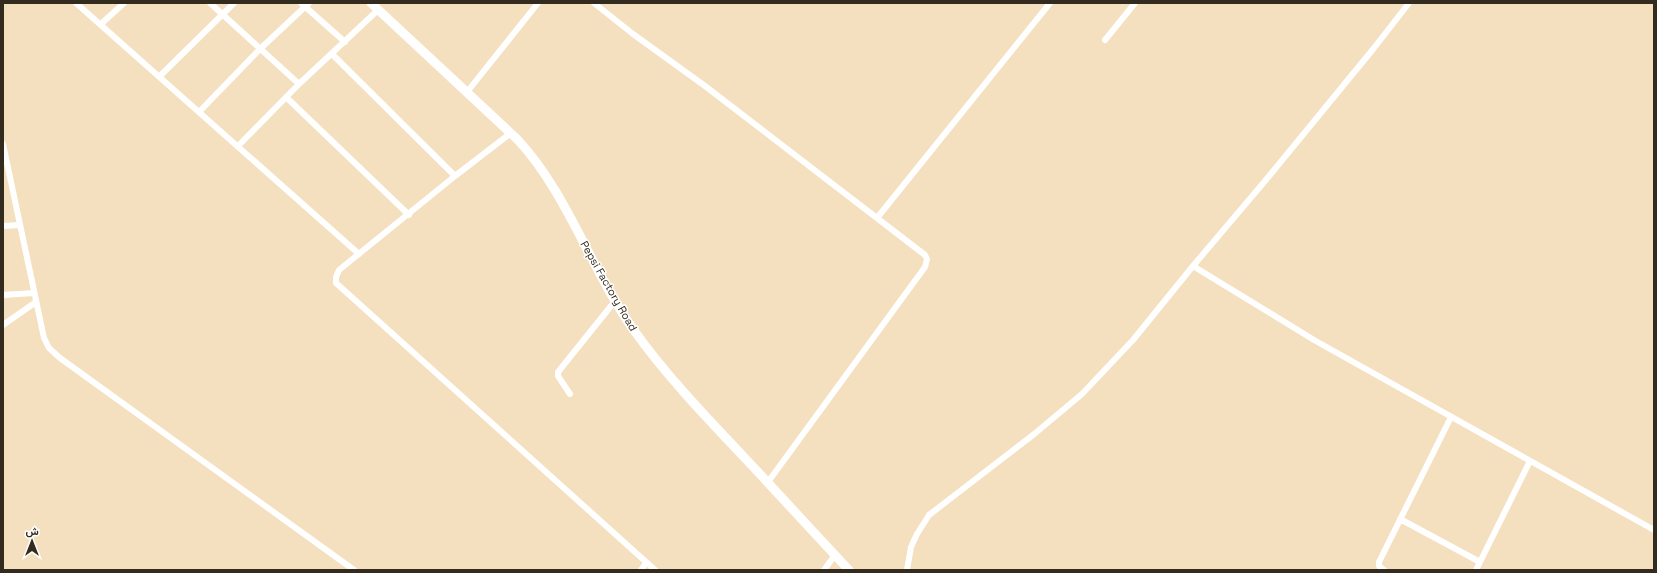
<svg xmlns="http://www.w3.org/2000/svg" width="1657" height="573" viewBox="0 0 1657 573" font-family="'Space Grotesk',Vazirmatn,sans-serif">
<rect width="100%" height="100%" fill="#f4e0bf"/>
<g fill="none" stroke-linecap="round" stroke-linejoin="round">
<path stroke="#fff" stroke-width="6" d="M 76,3 L 359,254
M 210,3 L 299,84
M 301,3 L 345,42
M 594,3 L 633,34 L 705,86 L 912,245 L 925,255 L 927,259 L 925,267 L 768,482
M 101,24 L 124,3
M 1105,40 L 1135,3
M 332,54 L 455,176
M 160,76 L 234,3
M 467,92 L 538,3
M 286,97 L 409,215
M 199,112 L 260,49 L 309,3
M 511,133 L 455,176 L 339,270 L 336,277 L 336,283 L 655,570
M 3,144 L 44,338 L 49,348 L 60,358 L 354,570
M 238,146 L 299,84 L 378,10
M 877,218 L 1050,3
M 3,226 L 20,225
M 1193,266 L 1314,340 L 1654,530
M 3,295 L 34,293
M 3,325 L 36,302
M 570,394 L 558,376 L 558,372 L 615,301
M 1400,519 L 1480,562
M 641,570 L 646,563
M 824,570 L 835,555
M 907,570 L 911,547 L 917,534 L 929,515 L 1033,435 L 1082,394 L 1133,340 L 1193,266 L 1265,181 L 1374,48 L 1409,3
M 1384,570 L 1379,566 L 1379,562 L 1451,417
M 1476,570 L 1530,461"/>
<path stroke="#fff" stroke-width="9" d="M 371,3 L 517,139 C 567,192 591,270 633,329 C 665,374 704,415 742,455 C 778,493 813,532 849,570"/>
</g>
<g text-anchor="middle" stroke-width="3" stroke-linejoin="round" paint-order="stroke">
<g font-size="11" fill="#332b1e" stroke="#fff">
<text transform="translate(609 286) rotate(60)" y="4">Pepsi Factory Road</text>
</g>
</g>
<rect width="1657" height="573" fill="none" stroke="#332b1e" stroke-width="8"/>
<g transform="translate(32 541)" stroke="#ffffff" stroke-width="3" paint-order="stroke">
<path d="M0-3L7 15L0 10L-7 15Z" fill="#332b1e"/>
<text y="-6" font-size="11" font-weight="bold" text-anchor="middle" fill="#332b1e">ش</text>
</g>
</svg>
